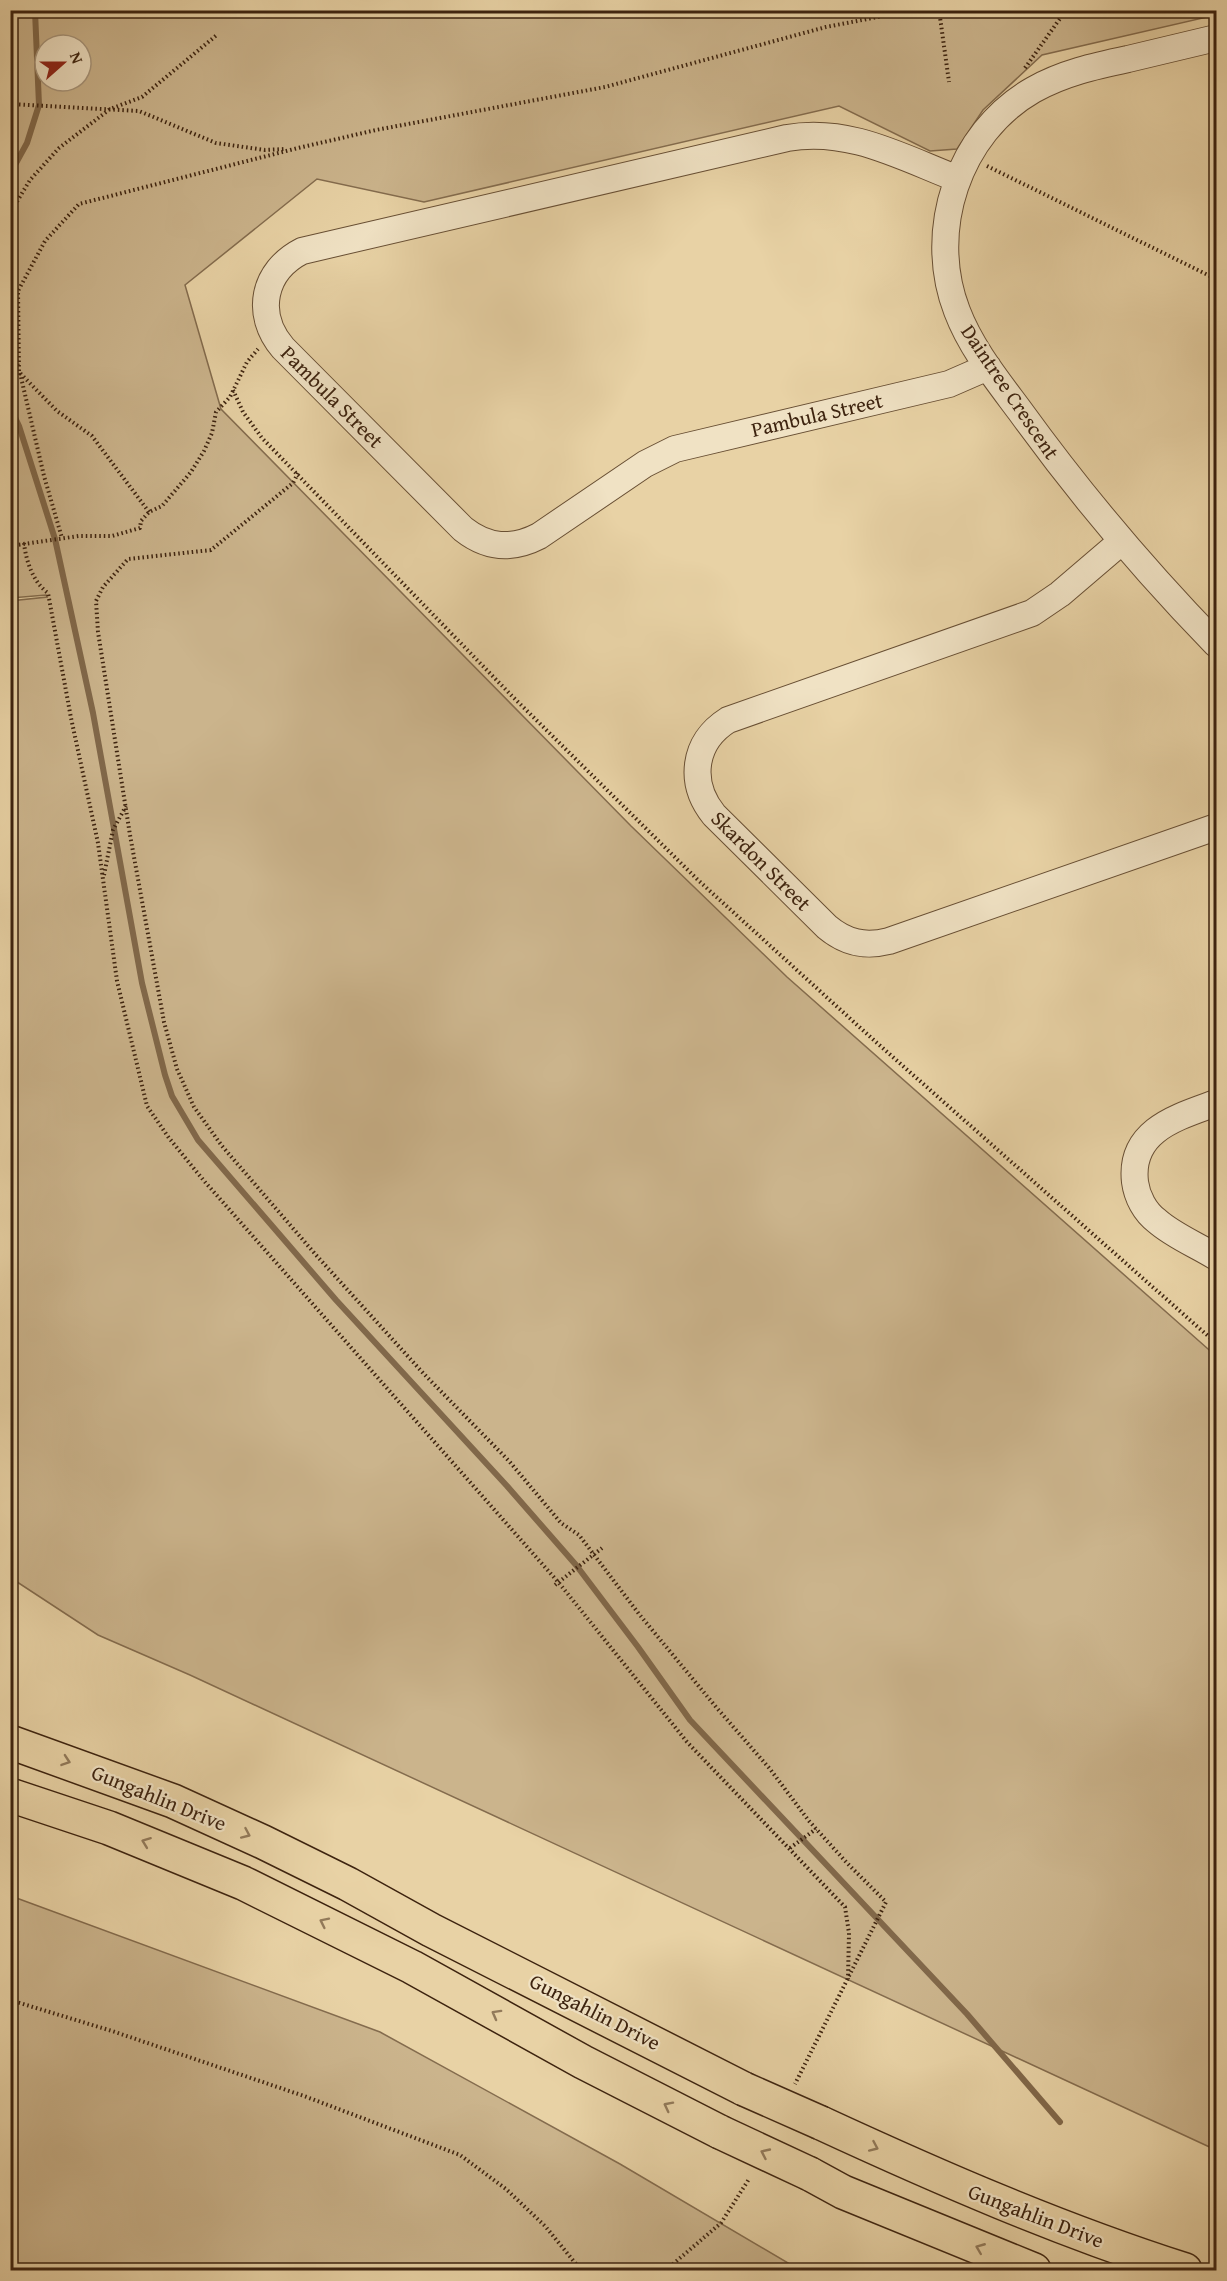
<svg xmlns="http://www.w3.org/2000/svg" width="1227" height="2281" viewBox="0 0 1227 2281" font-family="'Gentium Book Plus',serif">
<rect width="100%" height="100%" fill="#e8d2a5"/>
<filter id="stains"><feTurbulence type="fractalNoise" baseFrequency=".00333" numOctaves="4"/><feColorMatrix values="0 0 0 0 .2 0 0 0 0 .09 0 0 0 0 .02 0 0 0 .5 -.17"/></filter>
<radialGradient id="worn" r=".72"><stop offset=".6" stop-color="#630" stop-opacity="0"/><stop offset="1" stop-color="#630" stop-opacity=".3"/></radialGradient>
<path fill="#cbb48c" stroke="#846c4e" stroke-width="1.5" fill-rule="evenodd" d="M 11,10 L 1216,11 L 1216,15 L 1042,55 L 983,110 L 957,149 L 930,151 L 839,106 L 424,202 L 317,179 L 185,285 L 221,409 L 631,826 L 787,977 L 1216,1356 L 1216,2150 L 190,1675 L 98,1635 L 11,1578 L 10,601 L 47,597 L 46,595 L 11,598 ZM 45,45 L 81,45 L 81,81 L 45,81 Z
M 11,1896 L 380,2032 L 620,2164 L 800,2270 L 11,2270 Z"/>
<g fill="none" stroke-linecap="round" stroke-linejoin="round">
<path stroke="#81684a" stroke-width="6" d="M 10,11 L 37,11
M 10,174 L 27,143 L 39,105 L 35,11
M 10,407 L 19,426 L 55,539 L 93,713 L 142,983 L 165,1075 L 172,1096 L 198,1140 L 336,1300 L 507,1486 L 576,1565 L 638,1647 L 690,1720 L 967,2014 L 1060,2122"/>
<defs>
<path id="minor" d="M 1216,38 C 1187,45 1157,52 1128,59 C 1095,66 1063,73 1033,90 C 958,133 926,231 957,311 C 971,348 997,380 1020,411 C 1080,494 1145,571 1216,644
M 958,179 C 901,157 849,127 787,138 L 302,251 C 263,271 254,314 283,348 L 463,529 C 487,548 512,550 539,536 L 645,464 L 675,449 L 949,384 L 988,367
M 1122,541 L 1060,594 L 1032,613 L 728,720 C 693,742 688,783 714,815 L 827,927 C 846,943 865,947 889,941 L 1216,827
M 1216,1103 C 1178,1117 1129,1130 1135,1182 C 1137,1197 1145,1212 1157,1221 C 1174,1236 1197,1245 1216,1257"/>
<path id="highway" d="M 10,1742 L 173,1801 L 263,1842 L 348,1884 L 431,1930 L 744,2089
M 10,1795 L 109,1828 L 243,1883 L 412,1967 L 583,2062 L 720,2132
M 821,2123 C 940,2178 1060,2230 1185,2270
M 810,2174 L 843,2192 L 1034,2270"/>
</defs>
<use href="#minor" stroke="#684f34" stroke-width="28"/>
<use href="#highway" stroke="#3d230f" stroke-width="36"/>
<path stroke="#3d230f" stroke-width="4" stroke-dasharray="1.5 3" stroke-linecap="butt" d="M 939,10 L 949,82
M 1025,68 L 1066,10
M 10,104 L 139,111 L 216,143 L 265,150 L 285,149
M 987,166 L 1216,279
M 10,213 L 30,180 L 59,148 L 110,109 L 142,97 L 218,34
M 10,338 L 18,366
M 20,373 L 44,476 L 62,538
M 233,390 L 243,412 L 262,438 L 511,695 L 699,881 L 877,1043 L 1216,1343
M 298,473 L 293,483 L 211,550 L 128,559 L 103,587 L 96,601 L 98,632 L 130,835 L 164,1022 L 177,1069 L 194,1107 L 222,1146 L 316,1255 L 423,1373 L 509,1461 L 561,1523 L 579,1535 L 639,1614 L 716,1707 L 770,1769 L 809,1821 L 847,1863 L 886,1902 L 795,2084
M 149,512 L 92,436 L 57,411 L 19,372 L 18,291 L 45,241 L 79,204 L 298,148 L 376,130 L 605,87 L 826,27 L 914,10
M 24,543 C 26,561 33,582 48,593 L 71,718 L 98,843 L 117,981 L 147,1106 L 169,1138 L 205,1182 L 559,1583 L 687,1742 L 845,1907 L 849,1933 L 848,1979
M 10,546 L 79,536 L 112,536 L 140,528 L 141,521 L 149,512 L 162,506 L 191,472 L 204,451 L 212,433 L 216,412 L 230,397 L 247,362 L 258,349
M 104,875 L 113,830 L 126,806
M 555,1585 L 602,1548
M 790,1848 L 816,1829
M 10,2000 L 112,2031 L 304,2096 L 460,2155 L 506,2189 L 545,2226 L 581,2270
M 70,2270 L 74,2270
M 666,2270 L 721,2223 L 749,2179"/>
<use href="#minor" stroke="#f0e2c4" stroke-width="26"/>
<use href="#highway" stroke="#e8d2a5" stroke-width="33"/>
<defs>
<path id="highway-bridge" d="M 744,2089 L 821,2123
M 720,2132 L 810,2174"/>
</defs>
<use href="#highway-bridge" stroke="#3d230f" stroke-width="36" stroke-linecap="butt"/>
<use href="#highway-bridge" stroke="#e8d2a5" stroke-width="33"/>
</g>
<defs><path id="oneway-chevron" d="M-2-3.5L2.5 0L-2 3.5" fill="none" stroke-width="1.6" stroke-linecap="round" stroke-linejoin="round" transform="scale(1.5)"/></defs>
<g stroke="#927a5a">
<use href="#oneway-chevron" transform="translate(66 1761) rotate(19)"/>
<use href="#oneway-chevron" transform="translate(246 1834) rotate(24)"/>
<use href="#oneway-chevron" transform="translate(146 1842) rotate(-159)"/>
<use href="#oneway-chevron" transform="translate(324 1922) rotate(-154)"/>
<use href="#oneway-chevron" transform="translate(496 2014) rotate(-151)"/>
<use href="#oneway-chevron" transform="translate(668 2106) rotate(-153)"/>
<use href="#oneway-chevron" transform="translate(874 2147) rotate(24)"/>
<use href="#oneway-chevron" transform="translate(765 2153) rotate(-155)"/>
<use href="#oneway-chevron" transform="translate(980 2248) rotate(-158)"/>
</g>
<g text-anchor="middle" stroke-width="4.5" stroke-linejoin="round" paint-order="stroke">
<g font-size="21" fill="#3d230f" stroke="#f0e2c4">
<text transform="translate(1010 392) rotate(56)" y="7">Daintree Crescent</text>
<text transform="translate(332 397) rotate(45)" y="7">Pambula Street</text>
<text transform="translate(817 415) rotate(-13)" y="7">Pambula Street</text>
<text transform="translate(761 861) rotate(45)" y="7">Skardon Street</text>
<text transform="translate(159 1798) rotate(22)" y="7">Gungahlin Drive</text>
<text transform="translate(595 2012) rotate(27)" y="7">Gungahlin Drive</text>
<text transform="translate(1036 2216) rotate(21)" y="7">Gungahlin Drive</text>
</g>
</g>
<rect width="1227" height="2281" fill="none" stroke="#e8d2a5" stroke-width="36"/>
<rect x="12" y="12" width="1203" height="2257" fill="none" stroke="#3d230f" stroke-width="3"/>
<rect x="18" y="18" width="1191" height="2245" fill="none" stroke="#3d230f" stroke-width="1.5"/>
<g transform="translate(63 63) rotate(69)"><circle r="28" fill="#f0e2c4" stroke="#a8967c" stroke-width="1.5"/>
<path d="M0-4.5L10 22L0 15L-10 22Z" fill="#8f2418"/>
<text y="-9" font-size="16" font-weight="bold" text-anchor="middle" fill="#3d230f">N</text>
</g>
<rect width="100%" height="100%" filter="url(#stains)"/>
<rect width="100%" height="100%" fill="url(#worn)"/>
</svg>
